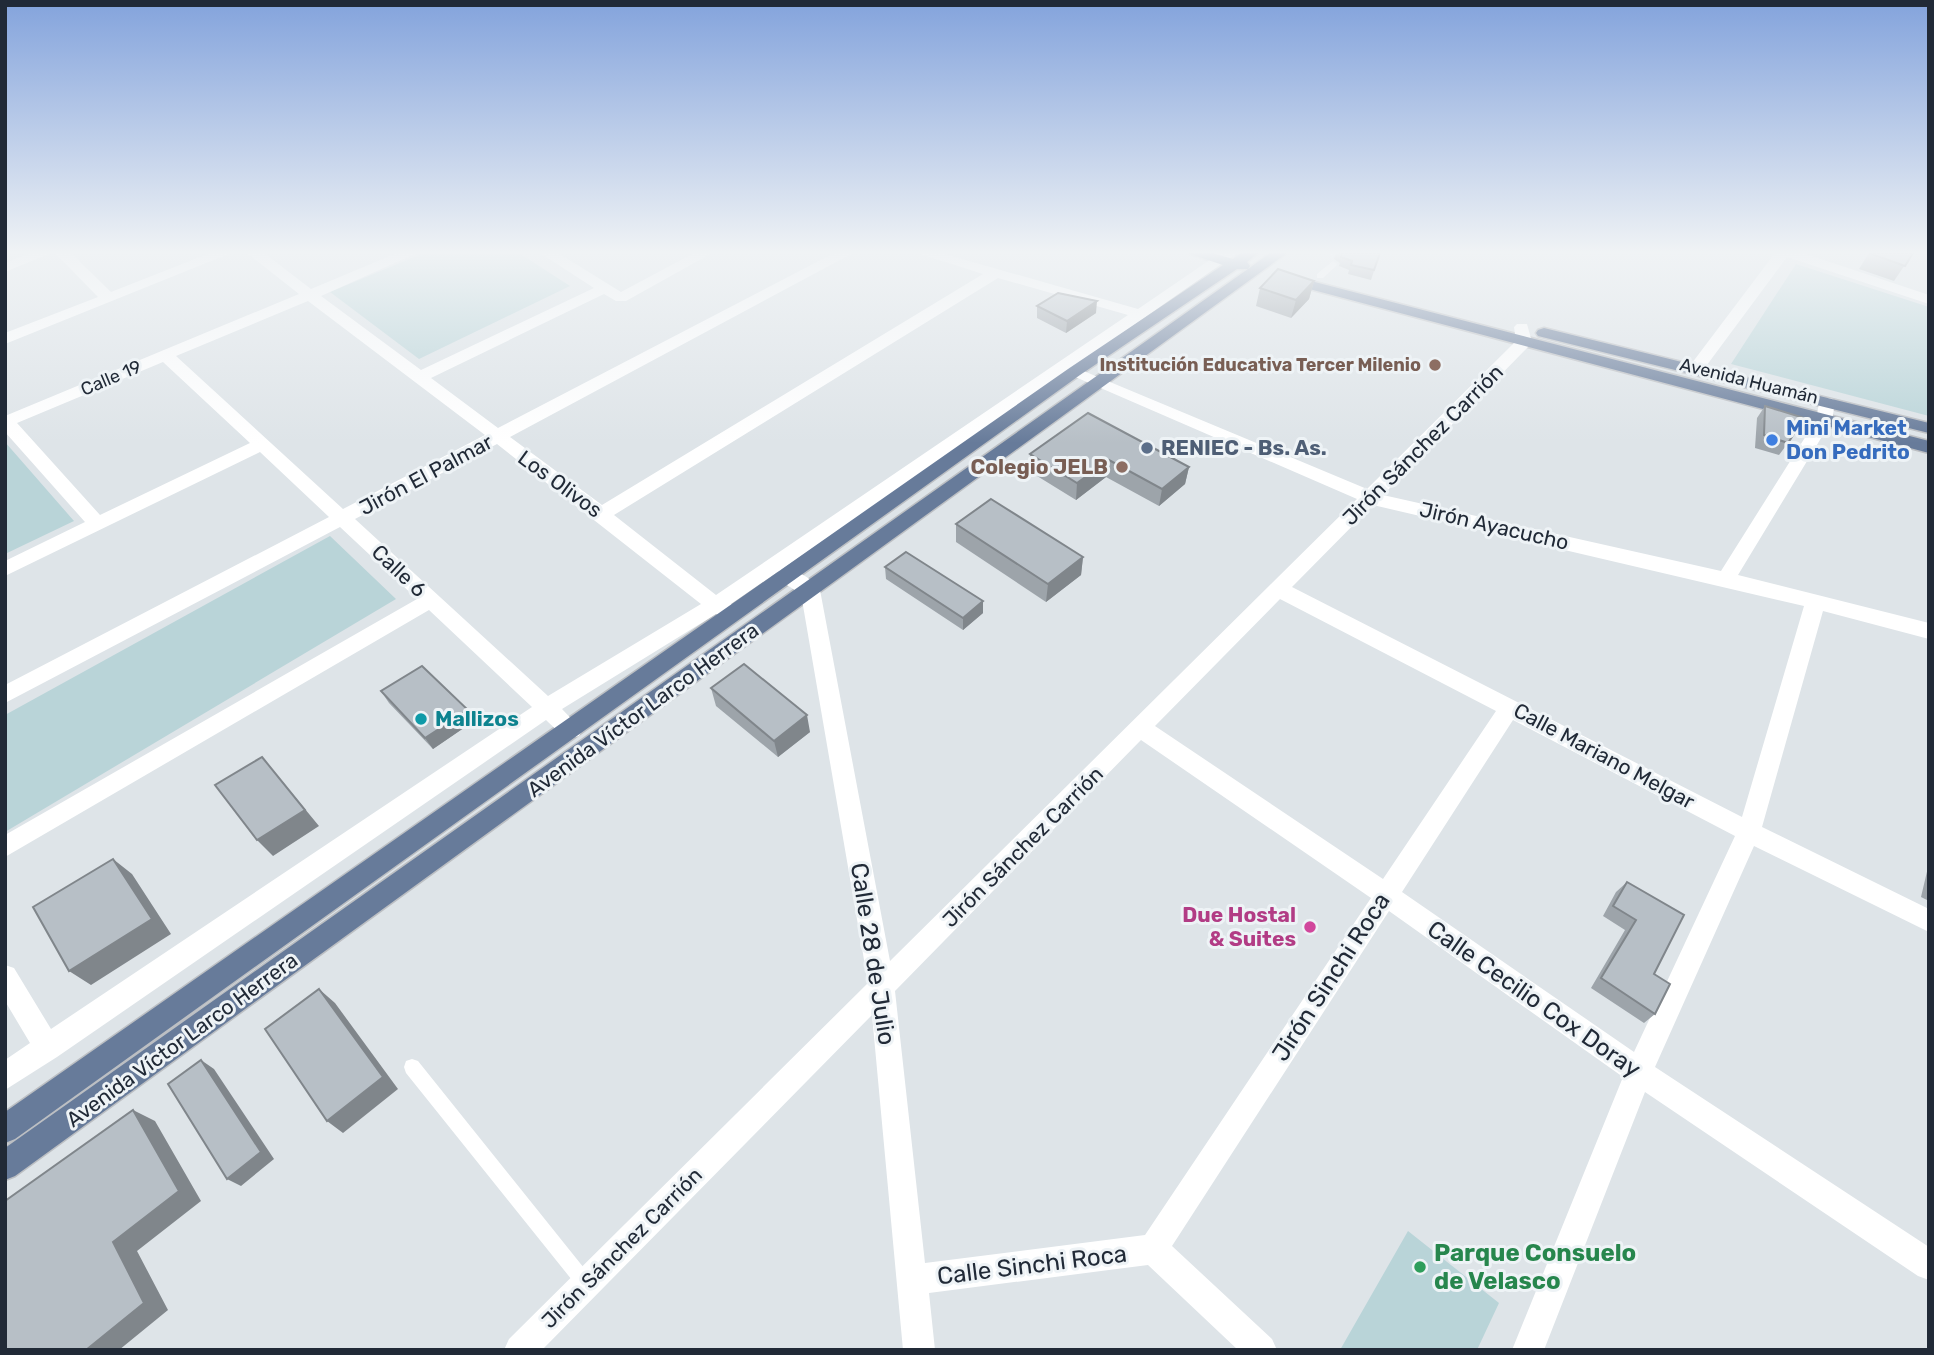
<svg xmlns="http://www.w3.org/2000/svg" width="1934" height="1355" viewBox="0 0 1934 1355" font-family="Rubik,sans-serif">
<rect width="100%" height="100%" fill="#dee4e8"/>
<path fill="#b9d4d8" d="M 424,253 L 519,253 L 570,286 L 419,359 L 330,292 Z
M 1796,264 L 1929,307 L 1929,416 L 1731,364 Z
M 5,442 L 74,521 L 5,554 Z
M 330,536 L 396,599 L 5,832 L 5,715 Z
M 1408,1231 L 1499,1303 L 1477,1350 L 1340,1350 Z"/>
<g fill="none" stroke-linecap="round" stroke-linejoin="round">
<defs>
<path id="primary" d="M 1187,253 L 1212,253 L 1233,259 L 1241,253 L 1258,253 L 1247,262 L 1250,266 L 1248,269 L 1270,253 L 1287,253 L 15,1176 L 5,1180 L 5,1148 L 1248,269 L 1237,269 L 1080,375 L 15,1139 L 5,1143 L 5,1112 L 1068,369 L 1223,265 Z
M 1284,274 L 1929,441 L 1929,453 L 1279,281 L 1277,278 Z
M 1544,328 L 1929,423 L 1929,433 L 1538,336 L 1536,333 L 1538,330 Z"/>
</defs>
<use href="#primary" stroke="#bcbfc3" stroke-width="3"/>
<path fill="#fff" fill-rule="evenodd" d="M 1327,253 L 1336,253 L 1336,254 L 1332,257 Z
M 1333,261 L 1337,264 L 1336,266 L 1323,278 L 1317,278 L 1317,274 Z
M 412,1059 L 418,1061 L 592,1278 L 595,1284 L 592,1290 L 586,1293 L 580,1290 L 406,1073 L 404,1067 L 406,1061 Z"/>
<path fill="#fff" fill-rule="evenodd" d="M 30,253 L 51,253 L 5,272 L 5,263 Z
M 55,253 L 71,253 L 111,292 L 210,253 L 231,253 L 5,344 L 5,333 L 98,297 Z
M 247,253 L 264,253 L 311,289 L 397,253 L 417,253 L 321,296 L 421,370 L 594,288 L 540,253 L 558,253 L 621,292 L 694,253 L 712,253 L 626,301 L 616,301 L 604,294 L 431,378 L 498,428 L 834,253 L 853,253 L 510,437 L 602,505 L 983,274 L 917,253 L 941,253 L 1138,309 L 1220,253 L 1237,253 L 1074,367 L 1367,489 L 1516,341 L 1514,327 L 1517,324 L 1527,324 L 1532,342 L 1530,345 L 1383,495 L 1721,571 L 1816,420 L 1819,403 L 1827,398 L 1833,399 L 1835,403 L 1832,420 L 1738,575 L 1929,623 L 1929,639 L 1823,611 L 1762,827 L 1929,909 L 1929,932 L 1754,846 L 1655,1067 L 1929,1247 L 1929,1280 L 1918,1276 L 1645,1092 L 1544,1350 L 1512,1350 L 1623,1077 L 1389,911 L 1172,1246 L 1272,1339 L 1277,1350 L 1238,1350 L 1148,1265 L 929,1293 L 935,1350 L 903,1350 L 872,1015 L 542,1350 L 504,1350 L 509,1339 L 868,983 L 801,594 L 779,580 L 776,575 L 779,571 L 731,604 L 737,611 L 734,616 L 727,618 L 716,614 L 562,709 L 582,730 L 579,736 C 564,741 556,729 546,720 L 57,1057 L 5,1090 L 5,1060 L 30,1043 L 5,1001 L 5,965 L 14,968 L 51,1029 L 532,707 L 429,610 L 5,857 L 5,835 L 417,599 L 340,527 L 5,703 L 5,685 L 329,517 L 260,452 L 5,576 L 5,561 L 85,522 L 5,432 L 5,416 L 299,294 ZM 998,278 L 1128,315 L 716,595 L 614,515 ZM 308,301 L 485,435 L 343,509 L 176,356 ZM 163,362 L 250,443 L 100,515 L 17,423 ZM 1066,373 L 1357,499 L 890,961 L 820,590 C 813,579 794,567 781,570 ZM 497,444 L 701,604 L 548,696 L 355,519 ZM 1373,505 L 1804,606 L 1742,817 L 1292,587 ZM 1280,599 L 1496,711 L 1383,879 L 1155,726 ZM 1513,720 L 1735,836 L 1634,1052 L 1402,892 ZM 1141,740 L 1371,898 L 1145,1235 L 925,1263 L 895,991 Z
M 1775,253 L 1803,253 L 1929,295 L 1929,304 L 1787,257 L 1701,373 L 1689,373 L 1687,370 L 1689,367 Z"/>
<use href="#primary" fill="#677b9a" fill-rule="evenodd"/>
</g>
<path fill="#9da4aa" d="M 1336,253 L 1380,253 L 1371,280 L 1348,274 L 1349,270 L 1339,266 L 1340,263 L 1334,259 Z
M 1869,253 L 1913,253 L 1894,281 L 1859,269 Z
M 1314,281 L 1309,299 L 1291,318 L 1256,306 L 1260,288 Z
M 1037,306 L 1096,313 L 1066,333 L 1037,318 Z
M 1765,406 L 1788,443 L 1779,455 L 1755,448 L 1757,418 Z
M 1088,413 L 1189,467 L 1185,484 L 1159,506 L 1106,477 L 1076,500 L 1029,471 L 1030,454 Z
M 956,524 L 1083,557 L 1081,575 L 1046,602 L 956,542 Z
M 885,567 L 983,601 L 983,613 L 963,630 L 886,579 Z
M 711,688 L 810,732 L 778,757 L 716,706 Z
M 381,691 L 474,721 L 433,749 L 389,703 Z
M 1929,863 L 1929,901 L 1921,897 Z
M 1627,882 L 1654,974 L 1655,1014 L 1644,1023 L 1591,988 L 1625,930 L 1603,916 L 1616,892 Z"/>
<path fill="#80868b" d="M 1314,281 L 1309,299 L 1291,318 L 1296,300 Z
M 1097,301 L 1096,313 L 1066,333 L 1067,321 Z
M 1109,460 L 1106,477 L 1076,500 L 1077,483 Z
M 1189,467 L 1185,484 L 1159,506 L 1162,489 Z
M 1083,557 L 1081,575 L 1046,602 L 1048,584 Z
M 983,601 L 983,613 L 963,630 L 963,618 Z
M 468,710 L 474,721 L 433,749 L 425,738 Z
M 807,715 L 810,732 L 778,757 L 774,741 Z
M 262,757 L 319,826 L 273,856 L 257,840 Z
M 113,859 L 132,874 L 171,934 L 91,985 L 69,971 Z
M 319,989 L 335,1003 L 398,1089 L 343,1133 L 327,1121 Z
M 201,1060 L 214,1069 L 274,1159 L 241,1186 L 227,1179 Z
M 133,1110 L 155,1121 L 201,1201 L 137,1251 L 168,1310 L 119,1350 L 86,1350 L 113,1242 Z"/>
<path fill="#b7bfc6" stroke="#80868b" stroke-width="2" d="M 1342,253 L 1380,253 L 1374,270 L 1351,265 L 1352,261 L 1341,257 Z
M 1869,253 L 1913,253 L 1905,266 Z
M 1278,269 L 1314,281 L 1296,300 L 1260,288 Z
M 1058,293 L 1097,301 L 1067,321 L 1037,306 Z
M 1765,406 L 1804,418 L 1788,443 L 1764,435 Z
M 1088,413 L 1189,467 L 1162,489 L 1109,460 L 1077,483 L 1030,454 Z
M 991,499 L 1083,557 L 1048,584 L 956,524 Z
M 906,552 L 983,601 L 963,618 L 885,567 Z
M 744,664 L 807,715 L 774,741 L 711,688 Z
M 422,666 L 468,710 L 425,738 L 381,691 Z
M 262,757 L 305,810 L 257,840 L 215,785 Z
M 113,859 L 152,919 L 69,971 L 33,907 Z
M 1627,882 L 1684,915 L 1654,974 L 1670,984 L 1655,1014 L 1601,978 L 1636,920 L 1613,906 Z
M 319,989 L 383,1077 L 327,1121 L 265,1029 Z
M 201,1060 L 261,1152 L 227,1179 L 168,1084 Z
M 133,1110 L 179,1191 L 113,1242 L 144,1303 L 86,1350 L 5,1350 L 5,1201 Z"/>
<linearGradient id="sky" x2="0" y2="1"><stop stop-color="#83a3dc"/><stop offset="0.57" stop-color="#f0f3f5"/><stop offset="1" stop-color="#f0f3f5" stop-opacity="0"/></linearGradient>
<rect width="1934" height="443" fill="url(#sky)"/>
<g fill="#8d6e63" stroke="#eef3f6" stroke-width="2.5">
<circle cx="1435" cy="365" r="7"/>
<circle cx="1122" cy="467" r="7"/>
</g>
<circle fill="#3f7fe0" stroke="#eef3f6" stroke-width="2.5" cx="1772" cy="440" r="7"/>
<circle fill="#5c6f8a" stroke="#eef3f6" stroke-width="2.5" cx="1147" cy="448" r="7"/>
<circle fill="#0f9aa8" stroke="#eef3f6" stroke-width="2.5" cx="421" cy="719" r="7"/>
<circle fill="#d1479c" stroke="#eef3f6" stroke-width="2.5" cx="1310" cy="927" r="7"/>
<circle fill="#2e9e5b" stroke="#eef3f6" stroke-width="2.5" cx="1420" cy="1267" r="7"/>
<g text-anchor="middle" stroke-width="6" stroke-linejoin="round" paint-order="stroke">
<g font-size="18" font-weight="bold" fill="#785e54" stroke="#eef3f6" text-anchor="end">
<text x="1421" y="371">Institución Educativa Tercer Milenio</text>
</g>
<g font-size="18" fill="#212a37" stroke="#eef3f6">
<text transform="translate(111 378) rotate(-23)" y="6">Calle 19</text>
<text transform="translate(1749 381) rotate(14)" y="6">Avenida Huamán</text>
</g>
<g font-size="21" font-weight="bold" fill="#366cbe" stroke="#eef3f6" text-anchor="start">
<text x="1786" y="435">Mini Market<tspan x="1786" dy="24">Don Pedrito</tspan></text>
</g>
<g font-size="21" fill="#212a37" stroke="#eef3f6">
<text transform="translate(1423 445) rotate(-45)" y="7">Jirón Sánchez Carrión</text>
<text transform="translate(426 475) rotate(-28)" y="7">Jirón El Palmar</text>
<text transform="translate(560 484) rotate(36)" y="7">Los Olivos</text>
<text transform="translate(1494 526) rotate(13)" y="7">Jirón Ayacucho</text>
<text transform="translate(399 571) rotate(43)" y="7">Calle 6</text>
<text transform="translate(643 710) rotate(-36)" y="7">Avenida Víctor Larco Herrera</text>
<text transform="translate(1604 756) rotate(28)" y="7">Calle Mariano Melgar</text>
<text transform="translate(1023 847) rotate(-45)" y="7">Jirón Sánchez Carrión</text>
<text transform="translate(182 1040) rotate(-36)" y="7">Avenida Víctor Larco Herrera</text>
<text transform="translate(622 1248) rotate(-45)" y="7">Jirón Sánchez Carrión</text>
</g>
<g font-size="21" font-weight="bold" fill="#4e5e75" stroke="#eef3f6" text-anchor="start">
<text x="1161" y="455">RENIEC - Bs. As.</text>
</g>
<g font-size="21" font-weight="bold" fill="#785e54" stroke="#eef3f6" text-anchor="end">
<text x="1108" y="474">Colegio JELB</text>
</g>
<g font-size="21" font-weight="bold" fill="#0d838f" stroke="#eef3f6" text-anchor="start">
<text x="435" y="726">Mallizos</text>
</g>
<g font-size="21" font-weight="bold" fill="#b23c85" stroke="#eef3f6" text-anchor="end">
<text x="1296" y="922">Due Hostal<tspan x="1296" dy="24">&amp; Suites</tspan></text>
</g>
<g font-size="24" fill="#212a37" stroke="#eef3f6">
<text transform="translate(873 954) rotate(81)" y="8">Calle 28 de Julio</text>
<text transform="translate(1331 977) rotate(-57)" y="8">Jirón Sinchi Roca</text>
<text transform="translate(1534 999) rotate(35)" y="8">Calle Cecilio Cox Doray</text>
<text transform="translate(1032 1265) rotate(-7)" y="8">Calle Sinchi Roca</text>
</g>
<g font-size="24" font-weight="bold" fill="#27864d" stroke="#eef3f6" text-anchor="start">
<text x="1434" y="1261">Parque Consuelo<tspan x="1434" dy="28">de Velasco</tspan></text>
</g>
</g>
<rect width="1934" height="1355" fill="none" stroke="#212a37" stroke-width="14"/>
</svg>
